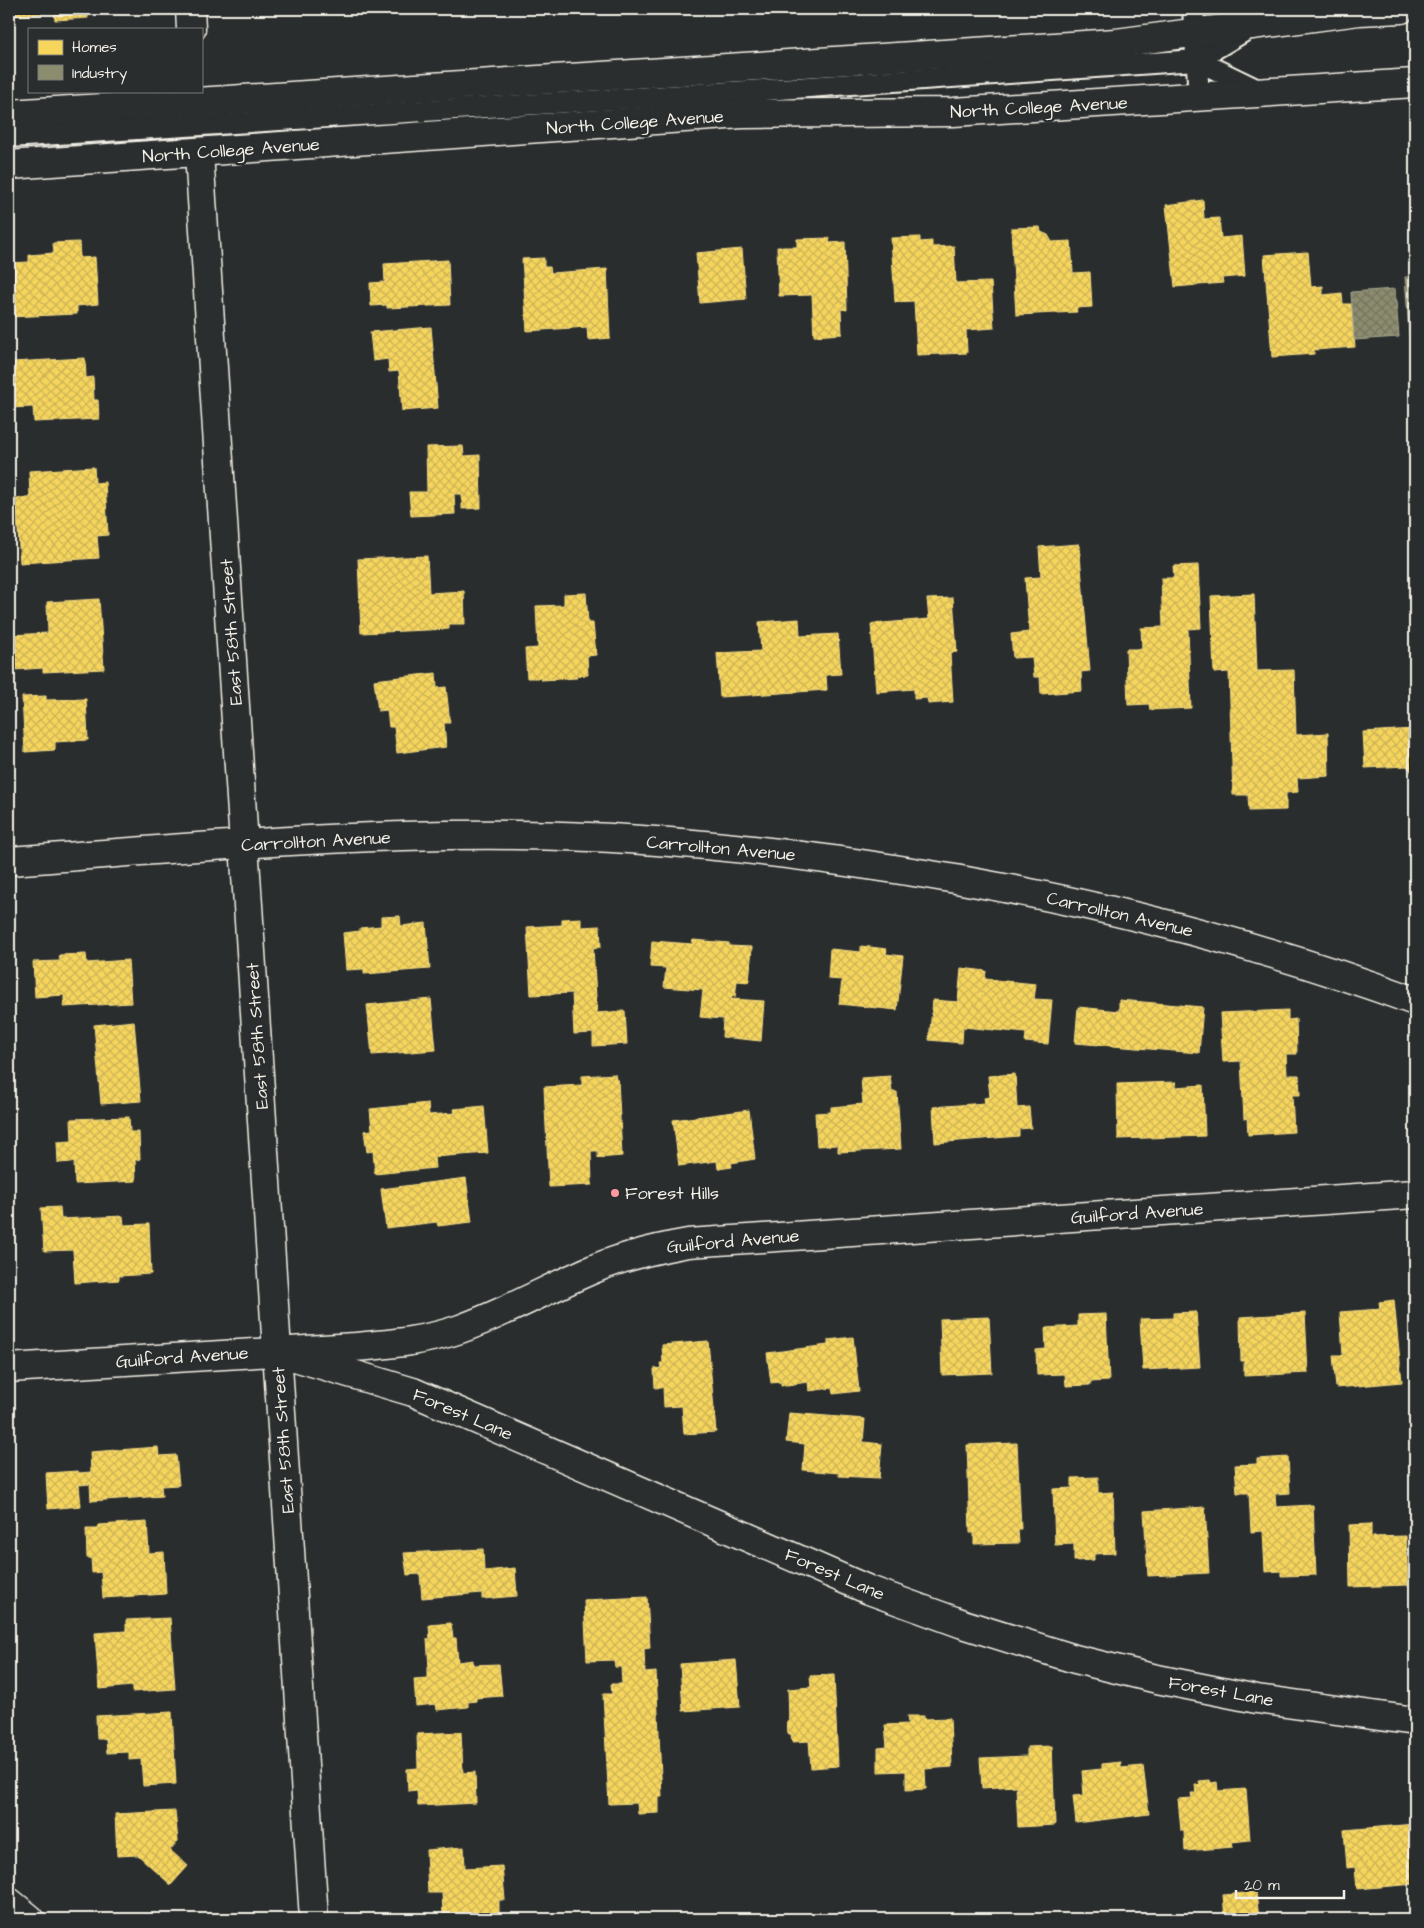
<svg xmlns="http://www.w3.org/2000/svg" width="1424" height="1928" viewBox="0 0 1424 1928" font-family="'Architects Daughter',sans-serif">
<defs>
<pattern id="homes-cross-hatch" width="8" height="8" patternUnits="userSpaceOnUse" patternTransform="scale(1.25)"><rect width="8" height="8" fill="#f6d55c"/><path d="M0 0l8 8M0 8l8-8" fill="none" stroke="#cbb256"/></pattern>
<pattern id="industry-cross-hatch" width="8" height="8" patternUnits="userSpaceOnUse" patternTransform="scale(1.25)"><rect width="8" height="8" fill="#8c8c6e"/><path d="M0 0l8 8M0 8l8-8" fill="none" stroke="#757460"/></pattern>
</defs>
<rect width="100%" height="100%" fill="#2a2d2e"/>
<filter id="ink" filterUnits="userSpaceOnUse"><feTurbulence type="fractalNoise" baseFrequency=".02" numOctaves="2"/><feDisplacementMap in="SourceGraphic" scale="10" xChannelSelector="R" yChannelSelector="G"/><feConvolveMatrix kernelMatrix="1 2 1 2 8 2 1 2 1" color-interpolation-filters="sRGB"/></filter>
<g filter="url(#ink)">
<path fill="url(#homes-cross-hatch)" stroke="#f5dd86" d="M 9,9 L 88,9 L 88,18 L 55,20 L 54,13 L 9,16 Z
M 1203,200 L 1204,219 L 1219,218 L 1221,238 L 1242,236 L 1245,276 L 1222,278 L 1223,283 L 1175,287 L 1166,205 Z
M 1040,227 L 1041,232 L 1048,235 L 1052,242 L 1071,241 L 1073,273 L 1090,272 L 1092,307 L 1076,308 L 1077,312 L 1016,315 L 1011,228 Z
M 920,237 L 920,242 L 932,241 L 932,247 L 954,246 L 956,283 L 991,282 L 994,328 L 966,330 L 967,353 L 917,355 L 914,301 L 895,302 L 891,238 Z
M 830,238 L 829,243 L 845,242 L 847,310 L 841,309 L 842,334 L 814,336 L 812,295 L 779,296 L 777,247 L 797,247 L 797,239 Z
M 79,242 L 80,258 L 95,257 L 98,304 L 77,306 L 77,314 L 9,317 L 9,263 L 29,262 L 29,255 L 54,253 L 53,243 Z
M 742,249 L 746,299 L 700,303 L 696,253 Z
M 1308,252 L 1311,287 L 1323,286 L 1323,295 L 1342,293 L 1343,304 L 1351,304 L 1355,347 L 1314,350 L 1314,354 L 1272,357 L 1264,255 Z
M 544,258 L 544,267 L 550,267 L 551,273 L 607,269 L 610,338 L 588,340 L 587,327 L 527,331 L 522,259 Z
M 448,260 L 450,305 L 387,308 L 387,305 L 371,306 L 370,283 L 385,282 L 384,264 Z
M 431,327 L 438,408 L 402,411 L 399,371 L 389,372 L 388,359 L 373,361 L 370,332 Z
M 85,358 L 86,378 L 93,377 L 94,400 L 98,400 L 99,419 L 34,422 L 33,407 L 9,408 L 9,370 L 12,369 L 12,362 Z
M 463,446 L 464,456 L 480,455 L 481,508 L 462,509 L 462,494 L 454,494 L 455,514 L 411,516 L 409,492 L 427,492 L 426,447 Z
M 94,467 L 95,483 L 105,482 L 108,535 L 97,536 L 99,558 L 20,563 L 16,498 L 30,498 L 29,471 Z
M 1079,544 L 1090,671 L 1081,672 L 1082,691 L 1041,694 L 1040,677 L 1034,677 L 1032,657 L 1013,658 L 1011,634 L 1029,632 L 1025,578 L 1041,577 L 1039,547 Z
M 427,556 L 429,593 L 464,591 L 465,624 L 449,624 L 449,629 L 361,633 L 358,559 Z
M 1198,565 L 1201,628 L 1188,629 L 1191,708 L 1150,710 L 1149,704 L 1128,705 L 1126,649 L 1142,649 L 1141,628 L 1163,627 L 1161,578 L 1174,578 L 1173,566 Z
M 586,593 L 588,623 L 593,623 L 596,655 L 587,656 L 588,675 L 576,676 L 577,678 L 541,680 L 541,678 L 527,678 L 525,649 L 538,648 L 536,606 L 564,605 L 564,594 Z
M 1254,594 L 1257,671 L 1294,670 L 1296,735 L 1328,733 L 1329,776 L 1297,778 L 1298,792 L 1286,793 L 1286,810 L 1249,811 L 1248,795 L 1233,795 L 1229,672 L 1214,673 L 1211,596 Z
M 953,598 L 957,652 L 950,653 L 953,702 L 928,704 L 927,698 L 914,699 L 914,689 L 876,692 L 871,624 L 929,619 L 927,599 Z
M 99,599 L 104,669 L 43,672 L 43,668 L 13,670 L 11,635 L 48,633 L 47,602 Z
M 799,619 L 800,636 L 838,634 L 841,674 L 826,675 L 827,690 L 720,697 L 717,653 L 761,651 L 759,622 Z
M 436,673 L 437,688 L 446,687 L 450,723 L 444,723 L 446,747 L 397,753 L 394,727 L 389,727 L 387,710 L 378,711 L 374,680 Z
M 1415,674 L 1415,795 L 1414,775 L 1407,766 L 1365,768 L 1363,732 L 1414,729 L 1411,675 Z
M 46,696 L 46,700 L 86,699 L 88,740 L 55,742 L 55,750 L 25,752 L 22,697 Z
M 400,916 L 401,926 L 426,923 L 430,969 L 364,974 L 364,969 L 346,970 L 343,933 L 360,931 L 360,928 L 381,926 L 381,917 Z
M 581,918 L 581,927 L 600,926 L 601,947 L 593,948 L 597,1013 L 625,1011 L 627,1044 L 593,1046 L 593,1033 L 574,1034 L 572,993 L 531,995 L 527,927 L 562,925 L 562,919 Z
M 693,940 L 729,943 L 729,946 L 752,947 L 749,982 L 737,981 L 735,997 L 732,996 L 731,999 L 764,1001 L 761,1041 L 722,1037 L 723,1019 L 700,1017 L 703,990 L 664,987 L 666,968 L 650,967 L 652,941 L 692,944 Z
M 861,946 L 887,949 L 886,954 L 903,956 L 897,1010 L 839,1004 L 842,980 L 828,979 L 830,949 L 861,952 Z
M 86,954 L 87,963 L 128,960 L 131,1003 L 64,1007 L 64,995 L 35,997 L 33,962 L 60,961 L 59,955 Z
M 961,968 L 986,971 L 985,979 L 1036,984 L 1034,999 L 1052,1000 L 1048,1044 L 1025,1042 L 1026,1033 L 963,1027 L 962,1043 L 929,1040 L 933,1000 L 958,1002 Z
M 431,999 L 436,1050 L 372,1055 L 367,1005 Z
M 1119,1000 L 1203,1007 L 1199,1053 L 1075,1043 L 1078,1007 L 1119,1011 Z
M 1288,1010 L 1288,1020 L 1296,1019 L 1297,1054 L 1286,1054 L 1287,1075 L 1299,1075 L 1300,1095 L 1292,1095 L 1294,1132 L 1248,1135 L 1247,1118 L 1244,1119 L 1241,1061 L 1223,1062 L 1220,1013 Z
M 134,1021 L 141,1101 L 101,1104 L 94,1025 Z
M 615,1074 L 616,1080 L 618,1080 L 622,1156 L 598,1158 L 598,1151 L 591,1151 L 592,1185 L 549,1187 L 544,1087 L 582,1085 L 582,1076 Z
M 1015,1074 L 1017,1108 L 1029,1107 L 1031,1128 L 1019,1129 L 1019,1136 L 935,1143 L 933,1107 L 985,1103 L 984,1098 L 990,1097 L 988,1076 Z
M 890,1076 L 892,1092 L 897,1092 L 901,1149 L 838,1152 L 838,1145 L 817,1146 L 815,1113 L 831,1112 L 831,1107 L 863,1104 L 861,1078 Z
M 1176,1082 L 1176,1087 L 1203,1085 L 1205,1136 L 1118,1139 L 1117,1084 Z
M 428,1103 L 429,1115 L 455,1113 L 454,1109 L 484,1106 L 488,1153 L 434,1157 L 435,1168 L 375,1174 L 373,1151 L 367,1152 L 364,1131 L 372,1130 L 370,1109 Z
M 749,1110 L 755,1159 L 731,1163 L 732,1167 L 718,1169 L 717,1161 L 679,1166 L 673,1120 Z
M 129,1117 L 130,1132 L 139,1132 L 140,1159 L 135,1160 L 136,1181 L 75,1184 L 74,1162 L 58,1163 L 57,1142 L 72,1141 L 71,1119 Z
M 466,1178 L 472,1222 L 438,1226 L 437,1222 L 386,1228 L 381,1189 Z
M 60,1207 L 61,1219 L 123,1216 L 124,1225 L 149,1224 L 151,1274 L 119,1276 L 119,1280 L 75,1283 L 73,1250 L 44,1251 L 41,1208 Z
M 1394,1300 L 1402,1382 L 1336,1388 L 1333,1355 L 1343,1355 L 1340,1312 L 1380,1309 L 1379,1302 Z
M 1196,1312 L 1200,1367 L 1143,1370 L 1140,1319 L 1173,1318 L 1173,1313 Z
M 1305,1313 L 1308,1373 L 1244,1376 L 1244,1361 L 1241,1361 L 1240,1317 Z
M 1106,1314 L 1109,1381 L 1090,1382 L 1090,1385 L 1066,1386 L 1065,1374 L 1037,1375 L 1036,1350 L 1046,1349 L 1045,1328 L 1078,1326 L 1078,1315 Z
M 989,1317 L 992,1373 L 942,1375 L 940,1319 Z
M 853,1337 L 859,1391 L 833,1394 L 832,1388 L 809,1391 L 808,1382 L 781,1386 L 781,1382 L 771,1383 L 767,1353 L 828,1345 L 828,1340 Z
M 708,1341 L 716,1432 L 684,1434 L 682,1406 L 664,1407 L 663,1387 L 655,1388 L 654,1369 L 661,1368 L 660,1363 L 663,1363 L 662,1345 Z
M 789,1413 L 865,1419 L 863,1442 L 882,1444 L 879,1478 L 839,1476 L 839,1473 L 803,1470 L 805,1444 L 786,1442 Z
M 1017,1443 L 1021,1529 L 1018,1529 L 1019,1543 L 974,1544 L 974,1533 L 970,1533 L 967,1445 Z
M 158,1447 L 159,1456 L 176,1455 L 179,1485 L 161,1486 L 162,1496 L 91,1501 L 90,1484 L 79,1485 L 81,1506 L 48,1509 L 46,1473 L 78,1471 L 79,1473 L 91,1472 L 90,1452 Z
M 1288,1457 L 1290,1493 L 1275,1494 L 1276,1507 L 1313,1505 L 1316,1575 L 1281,1576 L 1281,1571 L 1265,1572 L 1263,1531 L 1251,1532 L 1249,1493 L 1237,1493 L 1235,1465 L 1257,1464 L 1257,1459 Z
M 1098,1477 L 1098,1493 L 1113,1492 L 1115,1553 L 1094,1554 L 1094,1560 L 1074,1561 L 1074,1544 L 1055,1545 L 1053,1489 L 1072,1488 L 1072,1478 Z
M 1205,1507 L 1209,1573 L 1148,1576 L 1144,1511 Z
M 147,1522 L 149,1553 L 164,1552 L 166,1594 L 103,1598 L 101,1572 L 92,1573 L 91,1558 L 87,1558 L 86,1529 L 98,1529 L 98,1525 Z
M 1371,1524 L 1371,1537 L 1406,1536 L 1408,1585 L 1350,1587 L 1349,1525 Z
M 483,1549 L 484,1571 L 515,1568 L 517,1596 L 482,1599 L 482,1593 L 422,1598 L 420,1574 L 407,1575 L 404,1553 Z
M 647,1597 L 650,1648 L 644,1649 L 645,1673 L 656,1672 L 662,1797 L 659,1797 L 659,1813 L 638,1814 L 637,1803 L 609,1804 L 603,1694 L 612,1694 L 611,1684 L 622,1684 L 621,1667 L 615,1667 L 614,1660 L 587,1661 L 584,1600 Z
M 170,1618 L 175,1689 L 132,1692 L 132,1686 L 99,1689 L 95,1633 L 126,1631 L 126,1620 Z
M 451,1623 L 453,1638 L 456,1638 L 458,1662 L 473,1660 L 473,1665 L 499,1664 L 502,1696 L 476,1698 L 476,1701 L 468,1702 L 468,1707 L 437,1710 L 436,1704 L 416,1706 L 414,1679 L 427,1678 L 427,1668 L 429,1668 L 427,1639 L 430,1639 L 429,1625 Z
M 736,1660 L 740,1707 L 683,1711 L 680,1664 Z
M 834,1675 L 838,1766 L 811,1768 L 809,1741 L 792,1742 L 791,1734 L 788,1734 L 787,1722 L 789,1722 L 788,1689 L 811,1687 L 810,1676 Z
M 172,1712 L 176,1784 L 143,1786 L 141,1759 L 129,1760 L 129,1752 L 107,1753 L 106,1739 L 97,1739 L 96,1716 Z
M 907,1716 L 924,1716 L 924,1719 L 950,1718 L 952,1767 L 925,1769 L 926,1789 L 906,1790 L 906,1771 L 878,1772 L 878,1748 L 887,1747 L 885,1725 L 908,1724 Z
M 461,1732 L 463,1773 L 475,1772 L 476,1803 L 418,1806 L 417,1790 L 408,1791 L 407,1769 L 418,1768 L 417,1734 Z
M 1052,1746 L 1055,1825 L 1018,1827 L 1016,1786 L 982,1788 L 980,1758 L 1027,1756 L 1027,1747 Z
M 1121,1762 L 1121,1768 L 1143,1766 L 1149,1814 L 1076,1823 L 1073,1796 L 1084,1795 L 1082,1771 L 1102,1769 L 1102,1764 Z
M 1210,1780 L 1211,1783 L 1217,1782 L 1218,1791 L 1246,1789 L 1250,1840 L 1232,1842 L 1233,1847 L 1185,1851 L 1184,1831 L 1181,1831 L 1178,1799 L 1192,1798 L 1191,1793 L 1196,1793 L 1195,1785 L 1200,1785 L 1199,1781 Z
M 175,1811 L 178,1841 L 170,1850 L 188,1866 L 171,1885 L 138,1855 L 117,1856 L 115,1814 Z
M 1415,1824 L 1415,1884 L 1357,1889 L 1355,1867 L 1347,1868 L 1344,1830 Z
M 464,1847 L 465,1868 L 502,1866 L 505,1900 L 499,1900 L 499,1915 L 468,1917 L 468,1912 L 443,1914 L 442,1893 L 428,1893 L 426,1850 Z
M 1256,1892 L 1259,1919 L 1264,1919 L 1225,1919 L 1223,1895 Z"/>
<path fill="url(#industry-cross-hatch)" stroke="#abaa93" d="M 1405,277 L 1415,277 L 1415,347 L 1410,348 Z
M 1395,289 L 1399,337 L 1354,340 L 1351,292 Z"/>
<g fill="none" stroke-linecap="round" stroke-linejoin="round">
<defs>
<path id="lane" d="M 1193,9 L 1199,96
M 1196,60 L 1262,92
M 9,137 L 794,88 L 1196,60 L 1248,29"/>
<path id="street" d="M 190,9 L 191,29
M 199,153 L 314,1919
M 9,861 C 178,849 347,833 517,835 C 641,836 765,849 888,868 C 1067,895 1245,939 1415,1001
M 295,1357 L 413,1392 L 869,1590 L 963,1624 L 1075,1659 L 1157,1679 L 1257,1699 L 1415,1721
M 9,1368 L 355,1347 C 390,1344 426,1341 460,1329 C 505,1313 545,1290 589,1271 C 620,1257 654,1249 688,1243 L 1415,1194
M 9,1902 L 30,1919"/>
<path id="secondary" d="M 9,114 L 1116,43 L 1359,11 L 1401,9
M 9,165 L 742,114 L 953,112 L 1415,83"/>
</defs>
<use href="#lane" stroke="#f4f1e8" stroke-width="24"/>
<use href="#street" stroke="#f4f1e8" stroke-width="31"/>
<use href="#secondary" stroke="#f4f1e8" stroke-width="31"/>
<use href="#lane" stroke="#2a2d2e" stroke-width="20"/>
<use href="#street" stroke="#2a2d2e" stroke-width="28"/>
<use href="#secondary" stroke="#2a2d2e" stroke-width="28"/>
</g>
</g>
<circle fill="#ff9aa2" stroke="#2a2d2e" stroke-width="2" cx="615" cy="1193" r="5"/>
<g text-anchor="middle" stroke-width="5" stroke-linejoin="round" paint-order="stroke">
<g font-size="18" fill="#f4f1e8" stroke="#2a2d2e">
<text transform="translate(1039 107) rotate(-3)" y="6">North College Avenue</text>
<text transform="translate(635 122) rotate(-4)" y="6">North College Avenue</text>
<text transform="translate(231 150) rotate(-4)" y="6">North College Avenue</text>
<text transform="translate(231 632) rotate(-94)" y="6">East 58th Street</text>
<text transform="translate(316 841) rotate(-3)" y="6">Carrollton Avenue</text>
<text transform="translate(721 848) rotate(5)" y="6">Carrollton Avenue</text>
<text transform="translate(1120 914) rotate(13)" y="6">Carrollton Avenue</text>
<text transform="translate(257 1036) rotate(-94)" y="6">East 58th Street</text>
<text transform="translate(1137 1213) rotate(-4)" y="6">Guilford Avenue</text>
<text transform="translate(733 1241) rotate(-5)" y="6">Guilford Avenue</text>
<text transform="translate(182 1357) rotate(-4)" y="6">Guilford Avenue</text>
<text transform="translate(463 1414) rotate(23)" y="6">Forest Lane</text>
<text transform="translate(283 1440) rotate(-94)" y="6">East 58th Street</text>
<text transform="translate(835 1574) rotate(23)" y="6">Forest Lane</text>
<text transform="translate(1221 1691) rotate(10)" y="6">Forest Lane</text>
</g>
<g font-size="18" fill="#f4f1e8" stroke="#2a2d2e" text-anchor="start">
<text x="625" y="1199">Forest Hills</text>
</g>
</g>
<rect width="1424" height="1928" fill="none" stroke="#2a2d2e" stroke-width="30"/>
<rect x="15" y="15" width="1394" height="1898" fill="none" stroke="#f4f1e8" stroke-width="2" filter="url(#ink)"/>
<rect x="28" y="28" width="175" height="65" fill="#2a2d2e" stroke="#7b7b78"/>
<rect x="38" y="40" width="25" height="15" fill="#f6d55c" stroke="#7b7b78"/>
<text x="72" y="52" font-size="15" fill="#f4f1e8">Homes</text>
<rect x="38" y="65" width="25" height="15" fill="#8c8c6e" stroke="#7b7b78"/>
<text x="72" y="78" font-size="15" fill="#f4f1e8">Industry</text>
<path d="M1236 1890v8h108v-8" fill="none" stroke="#f4f1e8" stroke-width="2.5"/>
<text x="1244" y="1890" font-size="15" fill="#f4f1e8" stroke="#2a2d2e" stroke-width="4" paint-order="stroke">20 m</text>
</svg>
